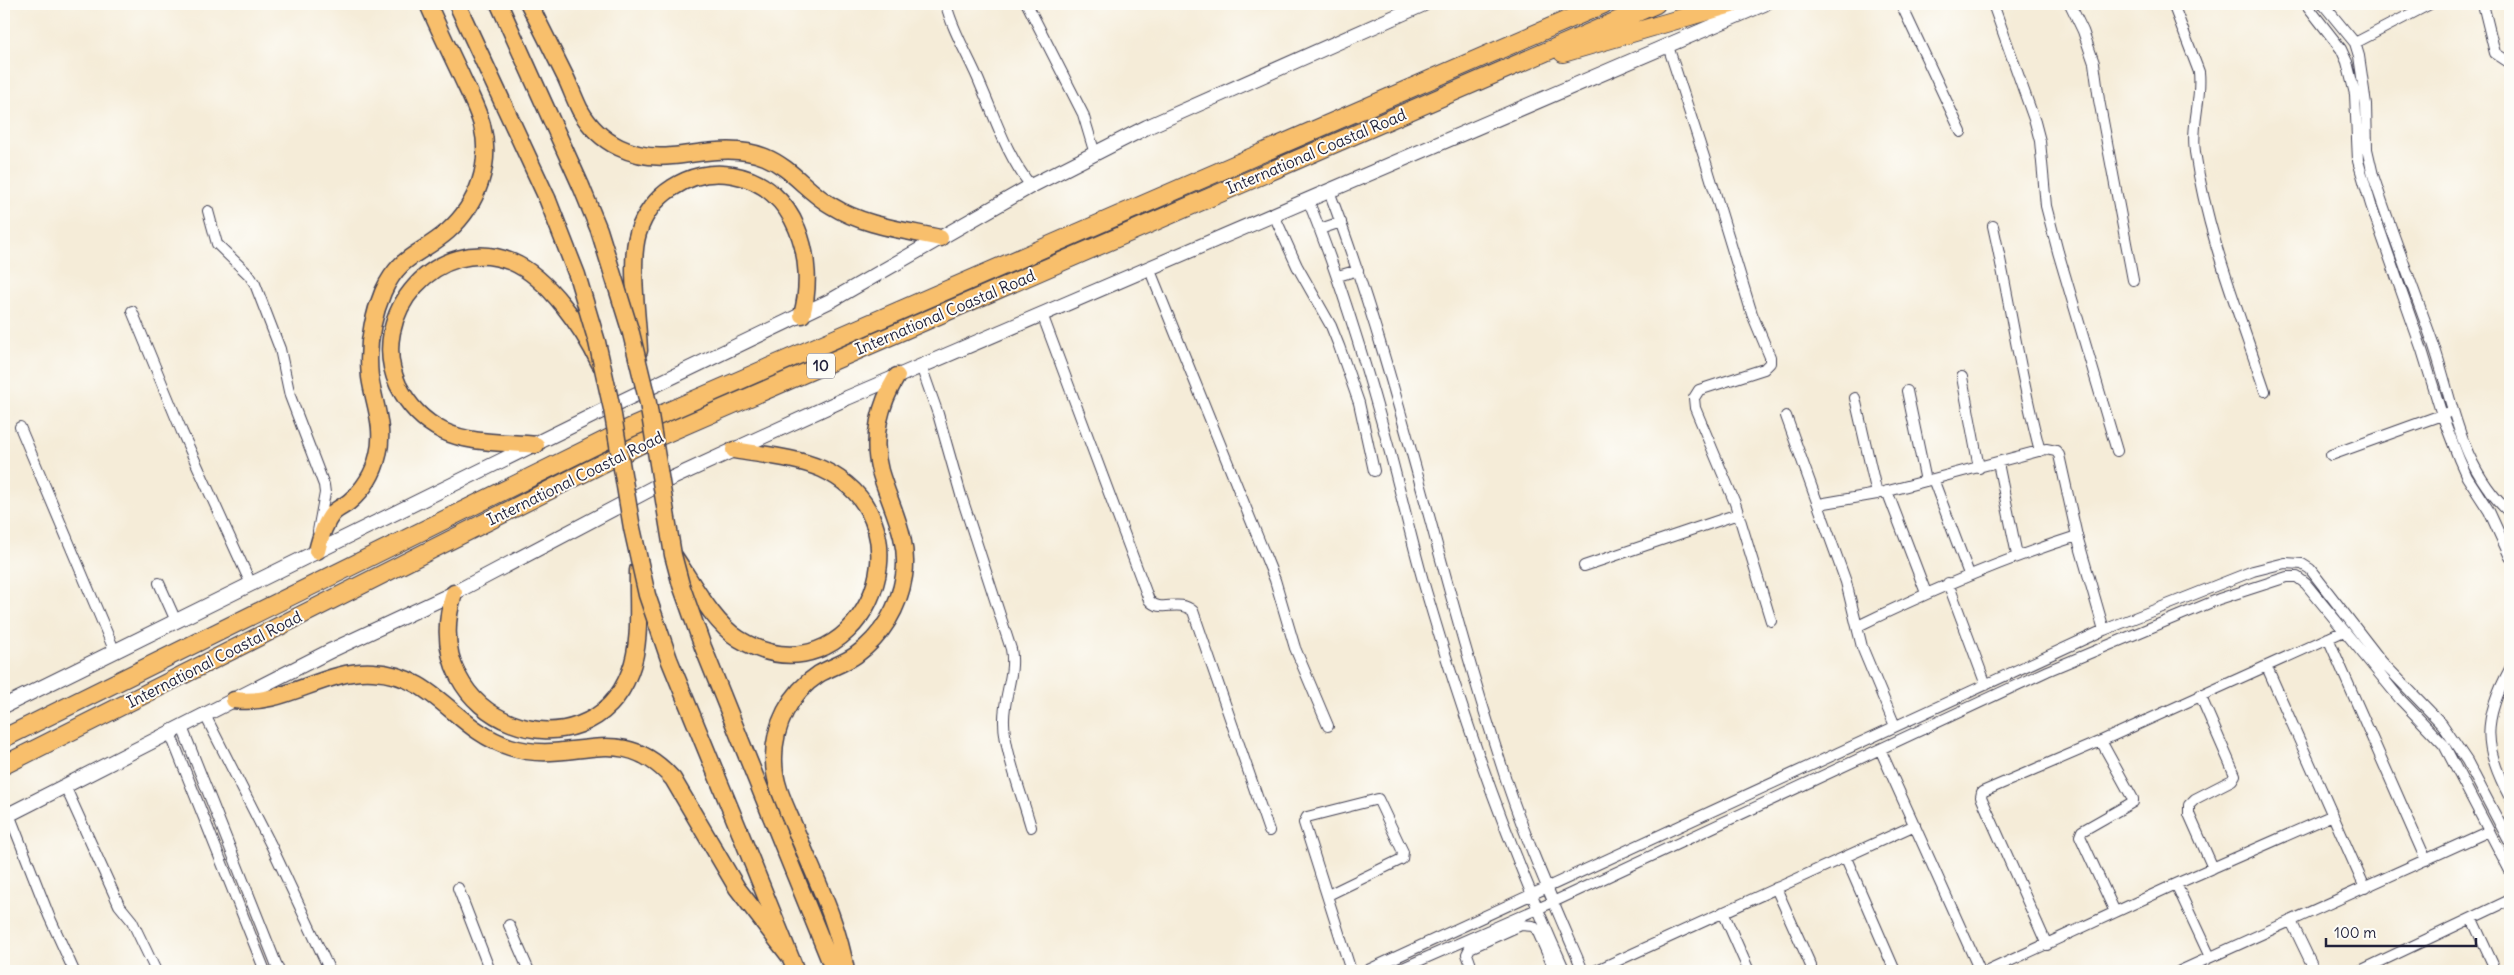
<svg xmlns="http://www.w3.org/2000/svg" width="2514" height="975" viewBox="0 0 2514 975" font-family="Delius,sans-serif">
<rect width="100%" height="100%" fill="#fdfcf7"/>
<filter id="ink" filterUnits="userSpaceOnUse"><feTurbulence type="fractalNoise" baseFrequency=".02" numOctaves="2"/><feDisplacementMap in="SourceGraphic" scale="10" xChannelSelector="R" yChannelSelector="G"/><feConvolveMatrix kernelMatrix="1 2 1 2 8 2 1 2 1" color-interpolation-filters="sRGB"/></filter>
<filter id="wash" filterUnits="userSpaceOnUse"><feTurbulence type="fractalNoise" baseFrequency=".0096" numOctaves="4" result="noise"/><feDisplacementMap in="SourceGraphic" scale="20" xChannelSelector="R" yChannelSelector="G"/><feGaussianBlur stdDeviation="1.12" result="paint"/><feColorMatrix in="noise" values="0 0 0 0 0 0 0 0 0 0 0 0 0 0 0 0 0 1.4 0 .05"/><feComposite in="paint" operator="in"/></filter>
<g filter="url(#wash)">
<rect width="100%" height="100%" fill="#f5ecd8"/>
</g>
<g filter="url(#ink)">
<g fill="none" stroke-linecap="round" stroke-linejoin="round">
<defs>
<path id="minor" d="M 946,4 C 953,33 970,58 981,86 C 996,120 1007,156 1031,186
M 1027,4 L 1083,114 L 1095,154
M 1901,4 L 1961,132
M 1993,4 L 2035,122 L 2040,141 L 2046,206 L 2058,252 L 2117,451
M 2070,4 L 2083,31 L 2094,63 L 2099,100 L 2133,280
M 2173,4 L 2199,72 C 2202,99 2191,125 2195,152 C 2207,234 2239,313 2265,391
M 2306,4 L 2341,49 L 2347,62 L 2355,94 L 2358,161 L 2371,205 L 2422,350 L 2442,415 L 2459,459 L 2467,477 L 2489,511 L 2510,557
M 2323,4 L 2355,43 L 2359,56 L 2366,104 L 2367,149 L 2373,175 C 2391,231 2413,287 2433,343 C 2454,404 2459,466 2510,513
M 2483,4 L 2495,53 L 2510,63
M 2355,43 L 2430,4
M 1668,46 L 1706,163 L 1752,314 L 1770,357 L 1770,363 L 1764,369 L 1699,390 L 1694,398 L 1695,408 L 1735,503 L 1771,621
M 1329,191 C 1400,378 1439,575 1501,764 C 1523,835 1554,903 1583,971
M 1308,200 C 1341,281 1366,364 1389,449 C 1402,496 1412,544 1426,591 C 1464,721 1509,848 1565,971
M 208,211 L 217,244 L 249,275 L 255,284 L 280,349 L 290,396 L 324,485 L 325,493 L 318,531
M 1274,215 L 1297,266 L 1331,326 L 1339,346 L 1359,403 L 1374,471
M 1993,226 C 2010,301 2020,377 2040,451
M 1320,229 L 1341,222
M 1149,268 L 1275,580 L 1295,648 L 1328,726
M 1338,276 L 1358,270
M 132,311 L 182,432 L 251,584
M 1042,314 L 1149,600 C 1160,614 1178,598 1193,611 L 1269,831
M 921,366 L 938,414 L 961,495 L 1011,649 C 1016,674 1003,696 1004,722 C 1004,750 1023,798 1031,827
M 1962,377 L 1979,468
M 1907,391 L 1926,481
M 1855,398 L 1877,494
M 1786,416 L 1846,582 L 1862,647 L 1895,726
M 20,427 L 115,652
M 2331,455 L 2447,413
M 1998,463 L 2017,555
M 1933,479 L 1969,574
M 1887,491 L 1926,593
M 1819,504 L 1877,494 L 2046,449 L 2056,451 L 2059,455 L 2077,536 L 2104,630
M 1584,566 L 1738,514
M 159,583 L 176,621
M 1948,583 L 1986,685
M 1858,626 C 1930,591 2001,560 2077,536
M 2328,638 L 2426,860
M 2267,667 L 2365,888
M 2510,669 C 2482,720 2483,747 2510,798
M 2200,695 L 2235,775 L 2232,780 L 2195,799 L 2189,805 L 2189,814 L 2213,868
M 205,715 L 271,845 L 330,971
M 182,727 L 279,971
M 170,733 L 265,971
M 2101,741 L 2133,799 L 2133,802 L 2082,831 L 2080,836 L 2115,912
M 1880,749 L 1980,971
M 65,786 L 119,905 L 132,921 L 156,971
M 9,814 L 49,916 L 74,971
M 1846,858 L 1895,971
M 2176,884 L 2210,957
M 458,888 L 490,971
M 1776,888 L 1811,966 L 1811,971
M 1328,895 L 1402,859 L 1403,852 L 1378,799 L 1307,817 L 1304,823 L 1351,971
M 1723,912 L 1749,971
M 2472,919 L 2496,971
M 2291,921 L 2315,971
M 509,925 L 529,971
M 2047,945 L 1981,797 L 1982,792 L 2101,741 L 2344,631
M 1366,971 L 2104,630 L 2253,571 L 2285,563 L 2302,564 L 2310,569 L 2382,662 L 2442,724 L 2467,761 L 2510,843
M 1396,971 L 1553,902 L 2047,671 L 2219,599 L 2287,577 L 2297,577 L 2306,584 L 2400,699 L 2444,745 L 2510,871
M 1473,971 L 1467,954 L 1470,948 L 1521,925 L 1533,926 L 1537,930 L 1555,971
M 1595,971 L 1915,825
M 1988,971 L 2176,884 L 2333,815
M 2180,971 L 2489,831
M 2360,971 L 2510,900"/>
<path id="tertiary" d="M 4,706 L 618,403 L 832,300 L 1031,186 L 1147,127 L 1424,4
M 4,817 L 332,650 L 454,593 L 666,481 L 847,398 L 1764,4"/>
<path id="primary" d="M 457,4 L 547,198
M 499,4 L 581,186
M 529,4 C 542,29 554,54 566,78 C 571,89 575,100 580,110 C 599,144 634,160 672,156 C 704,153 734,145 765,157 C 792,168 807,192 832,206 C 864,226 904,230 940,238
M 639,351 C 638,318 629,263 638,233 C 644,215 656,198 672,188 C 690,176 712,171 733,175 C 797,186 817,261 802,315
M 536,445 C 506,442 470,444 443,431 C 423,421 408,405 398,385 C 366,315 438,232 512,262 C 548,277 584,330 600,364
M 317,551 C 320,538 324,524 333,513 C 337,509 344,506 349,502 C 363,490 374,473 378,455 C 385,427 374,404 370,377 C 367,348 372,318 383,292 C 400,254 421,255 448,231 C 478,204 492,164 482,125 C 477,107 467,89 460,73 C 449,50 438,27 428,4
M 674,556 C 692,582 713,623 739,639 C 854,709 942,525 822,469 C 795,457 762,455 734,450
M 454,593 C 413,725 589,782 630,672 C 642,641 637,603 638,570
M 234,700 C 284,707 323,669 373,672 C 436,675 455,730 510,747 C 572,767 619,718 673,779 L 737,888 L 790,957
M 771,816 L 834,971
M 739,830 L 796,971
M 846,971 C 838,921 813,873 794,826 C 785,805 774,784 774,761 C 773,726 790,693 819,674 C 831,667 845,663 856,655 C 882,636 899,608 904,576 C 910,538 890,506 880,471 C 871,438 880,404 897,376"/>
<path id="trunk" d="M 1563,53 L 1731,4
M 4,738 L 630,428 L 1604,4
M 4,765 L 639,445 L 1656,4"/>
</defs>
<use href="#minor" stroke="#424053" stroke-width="12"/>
<use href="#tertiary" stroke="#424053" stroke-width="16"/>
<use href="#primary" stroke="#424053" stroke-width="19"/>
<use href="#trunk" stroke="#424053" stroke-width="20"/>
<use href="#minor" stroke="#fff" stroke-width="10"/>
<use href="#tertiary" stroke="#fff" stroke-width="14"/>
<use href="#primary" stroke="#f8bf6c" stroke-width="16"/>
<use href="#trunk" stroke="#f8bf6c" stroke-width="18"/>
<defs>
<path id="primary-bridge" d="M 581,186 L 599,230 L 631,333 L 648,403 L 673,555 L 681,585 L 703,647 L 771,816
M 547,198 L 577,275 L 597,342 L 612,409 L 632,528 L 647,595 L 669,659 L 739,830"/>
</defs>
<use href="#primary-bridge" stroke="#424053" stroke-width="19" stroke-linecap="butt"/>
<use href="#primary-bridge" stroke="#f8bf6c" stroke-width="16"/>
</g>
</g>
<g text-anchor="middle" stroke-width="4" stroke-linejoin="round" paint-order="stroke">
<rect fill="#fdfcf7" stroke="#646373" stroke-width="1" x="807" y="353.5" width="28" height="25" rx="4"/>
<g font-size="15" font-weight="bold" fill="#22223b">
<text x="821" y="371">10</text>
</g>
<g font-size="16" fill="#22223b" stroke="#fdfcf7">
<text transform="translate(1316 151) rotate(-23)" y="6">International Coastal Road</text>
<text transform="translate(945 312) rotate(-23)" y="6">International Coastal Road</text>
<text transform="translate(575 478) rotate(-26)" y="6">International Coastal Road</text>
<text transform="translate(214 659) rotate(-27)" y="6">International Coastal Road</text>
</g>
</g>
<rect width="2514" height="975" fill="none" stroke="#fdfcf7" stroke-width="20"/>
<path d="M2326 938v8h150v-8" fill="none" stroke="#22223b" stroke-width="2.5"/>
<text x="2334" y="938" font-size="15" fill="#22223b" stroke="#fdfcf7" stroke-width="4" paint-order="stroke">100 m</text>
</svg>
